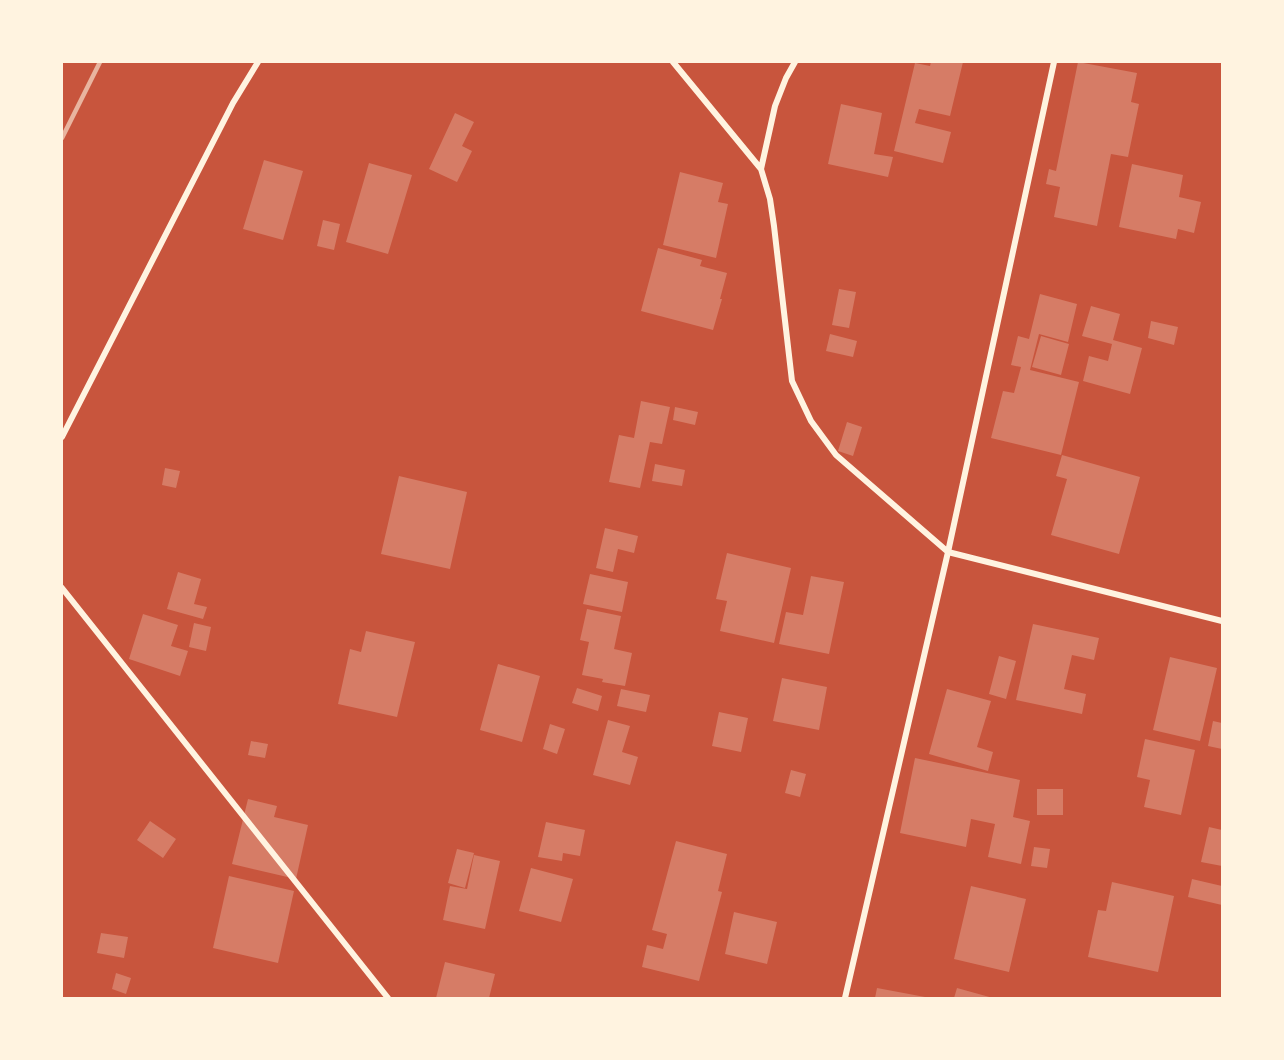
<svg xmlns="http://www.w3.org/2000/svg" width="1284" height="1060" viewBox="0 0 1284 1060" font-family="Overpass,sans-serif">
<rect width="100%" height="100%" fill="#c8553d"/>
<path fill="#d67c66" d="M 931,62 L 963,62 L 950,116 L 919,109 L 915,123 L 951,132 L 943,163 L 894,151 L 915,63 L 930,66 Z
M 1078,62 L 1137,73 L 1131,102 L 1139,104 L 1128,157 L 1111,154 L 1097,226 L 1054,217 L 1060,187 L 1046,184 L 1049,169 L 1056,171 Z
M 841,104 L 882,113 L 874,154 L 893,157 L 888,177 L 828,164 Z
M 455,113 L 474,122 L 462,146 L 472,151 L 457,182 L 429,169 Z
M 264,160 L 303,171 L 283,240 L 243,229 Z
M 369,163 L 412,175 L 388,254 L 346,242 Z
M 1132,164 L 1183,175 L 1179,197 L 1201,202 L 1194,233 L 1178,229 L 1176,239 L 1119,227 Z
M 680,172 L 723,183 L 718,202 L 728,204 L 716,258 L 663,245 Z
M 323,220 L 340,224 L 334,250 L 317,246 Z
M 658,248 L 702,260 L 700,266 L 727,273 L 720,299 L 722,299 L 713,330 L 641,311 Z
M 839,289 L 856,292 L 849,328 L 832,325 Z
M 1040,294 L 1077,304 L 1068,342 L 1039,334 L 1030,370 L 1079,382 L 1061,455 L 991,438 L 1003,391 L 1014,393 L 1021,367 L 1011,365 L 1018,336 L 1029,339 Z
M 1091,306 L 1120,314 L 1113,340 L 1142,348 L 1130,394 L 1083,381 L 1089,356 L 1108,361 L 1112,344 L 1082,336 Z
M 1151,321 L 1178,327 L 1174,345 L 1148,338 Z
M 830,334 L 857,341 L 853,357 L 826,351 Z
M 1041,336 L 1069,344 L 1061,375 L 1032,367 Z
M 641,401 L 670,407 L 662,444 L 650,442 L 640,488 L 609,482 L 619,435 L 634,438 Z
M 675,407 L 698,412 L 695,425 L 673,420 Z
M 847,422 L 862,427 L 853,456 L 838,451 Z
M 1062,455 L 1140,477 L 1119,554 L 1051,535 L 1067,479 L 1056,476 Z
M 655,464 L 685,470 L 682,486 L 652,481 Z
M 165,468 L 180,471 L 176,488 L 162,485 Z
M 399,476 L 467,492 L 450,569 L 381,554 Z
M 605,528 L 638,536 L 634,553 L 618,549 L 613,572 L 596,568 Z
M 727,553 L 791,568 L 774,643 L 720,631 L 727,601 L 716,599 Z
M 178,572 L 201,579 L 194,604 L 207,607 L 203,619 L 167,609 Z
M 590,574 L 628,582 L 622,612 L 583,604 Z
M 811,576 L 844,582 L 829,654 L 779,644 L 786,612 L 803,615 Z
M 587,609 L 621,616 L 614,649 L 632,653 L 625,686 L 602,682 L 603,679 L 582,675 L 589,642 L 580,640 Z
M 143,614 L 178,625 L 171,646 L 188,651 L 180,676 L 129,659 Z
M 194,623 L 211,627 L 206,651 L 189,647 Z
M 1033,624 L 1099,638 L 1094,660 L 1072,655 L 1064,689 L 1086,694 L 1082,714 L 1016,700 Z
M 366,631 L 415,642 L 397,717 L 338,704 L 350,649 L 361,652 Z
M 999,656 L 1016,661 L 1006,699 L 989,694 Z
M 1170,657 L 1217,668 L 1200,741 L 1153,730 Z
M 498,664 L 540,676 L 522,742 L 480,730 Z
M 782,678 L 827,687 L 819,730 L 773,721 Z
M 577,688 L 602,696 L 598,711 L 572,703 Z
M 621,689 L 650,695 L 646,712 L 617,706 Z
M 947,689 L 991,701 L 977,747 L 993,752 L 988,771 L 929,754 Z
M 719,712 L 748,718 L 741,752 L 712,746 Z
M 608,720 L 630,726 L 622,752 L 638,757 L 630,785 L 593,775 Z
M 1213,721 L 1222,723 L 1222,749 L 1208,746 Z
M 550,724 L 565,729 L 557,754 L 543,749 Z
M 1145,739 L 1195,750 L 1181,815 L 1144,807 L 1150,780 L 1137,777 Z
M 251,741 L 268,744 L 265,758 L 248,755 Z
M 915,758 L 1020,780 L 1013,817 L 1030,821 L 1021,864 L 988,857 L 995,824 L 971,819 L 966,847 L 900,833 Z
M 791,770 L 806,774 L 800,797 L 785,793 Z
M 1037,789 L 1063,789 L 1063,815 L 1037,815 Z
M 248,799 L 277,806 L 274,817 L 308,825 L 296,879 L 232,864 Z
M 150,821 L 176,839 L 163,858 L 137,840 Z
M 546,822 L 585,830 L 580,856 L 563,853 L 562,861 L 538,857 Z
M 1209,827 L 1222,830 L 1222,866 L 1201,862 Z
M 676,841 L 727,854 L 718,891 L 722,892 L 699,981 L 642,967 L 647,945 L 663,949 L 667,934 L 652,930 Z
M 1034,847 L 1050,849 L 1047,868 L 1031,866 Z
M 457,849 L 474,853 L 465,888 L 448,883 Z
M 474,855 L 500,861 L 485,929 L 443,920 L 450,886 L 467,889 Z
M 531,868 L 573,879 L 561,922 L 519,911 Z
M 229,876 L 294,891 L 278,963 L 213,948 Z
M 1192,879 L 1222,886 L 1222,905 L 1188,897 Z
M 1112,882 L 1174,896 L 1158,972 L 1088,957 L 1098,910 L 1106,911 Z
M 971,886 L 1026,899 L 1009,972 L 954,959 Z
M 734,912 L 777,922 L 767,964 L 725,954 Z
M 101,933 L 128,937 L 124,958 L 97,953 Z
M 445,962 L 495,974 L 489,998 L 436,998 Z
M 116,973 L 131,978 L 126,994 L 112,989 Z
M 877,988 L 925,997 L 925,998 L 875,998 Z
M 957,988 L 993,998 L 954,998 Z"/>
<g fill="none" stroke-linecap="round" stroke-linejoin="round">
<path stroke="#fff3e0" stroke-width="6" d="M 673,62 L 761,169 L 770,199 L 774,226 L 792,381 L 811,421 L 836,455 L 948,552 L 1222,621
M 761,169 L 775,106 L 786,78 L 795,62
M 62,437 L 233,103 L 258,62
M 62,588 L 388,998
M 845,998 L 948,552 L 1054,62"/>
<path stroke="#e9b49f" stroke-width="4.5" d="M 62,138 L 100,62"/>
</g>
<rect width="1284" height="1060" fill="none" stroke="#fff3e0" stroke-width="126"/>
</svg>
